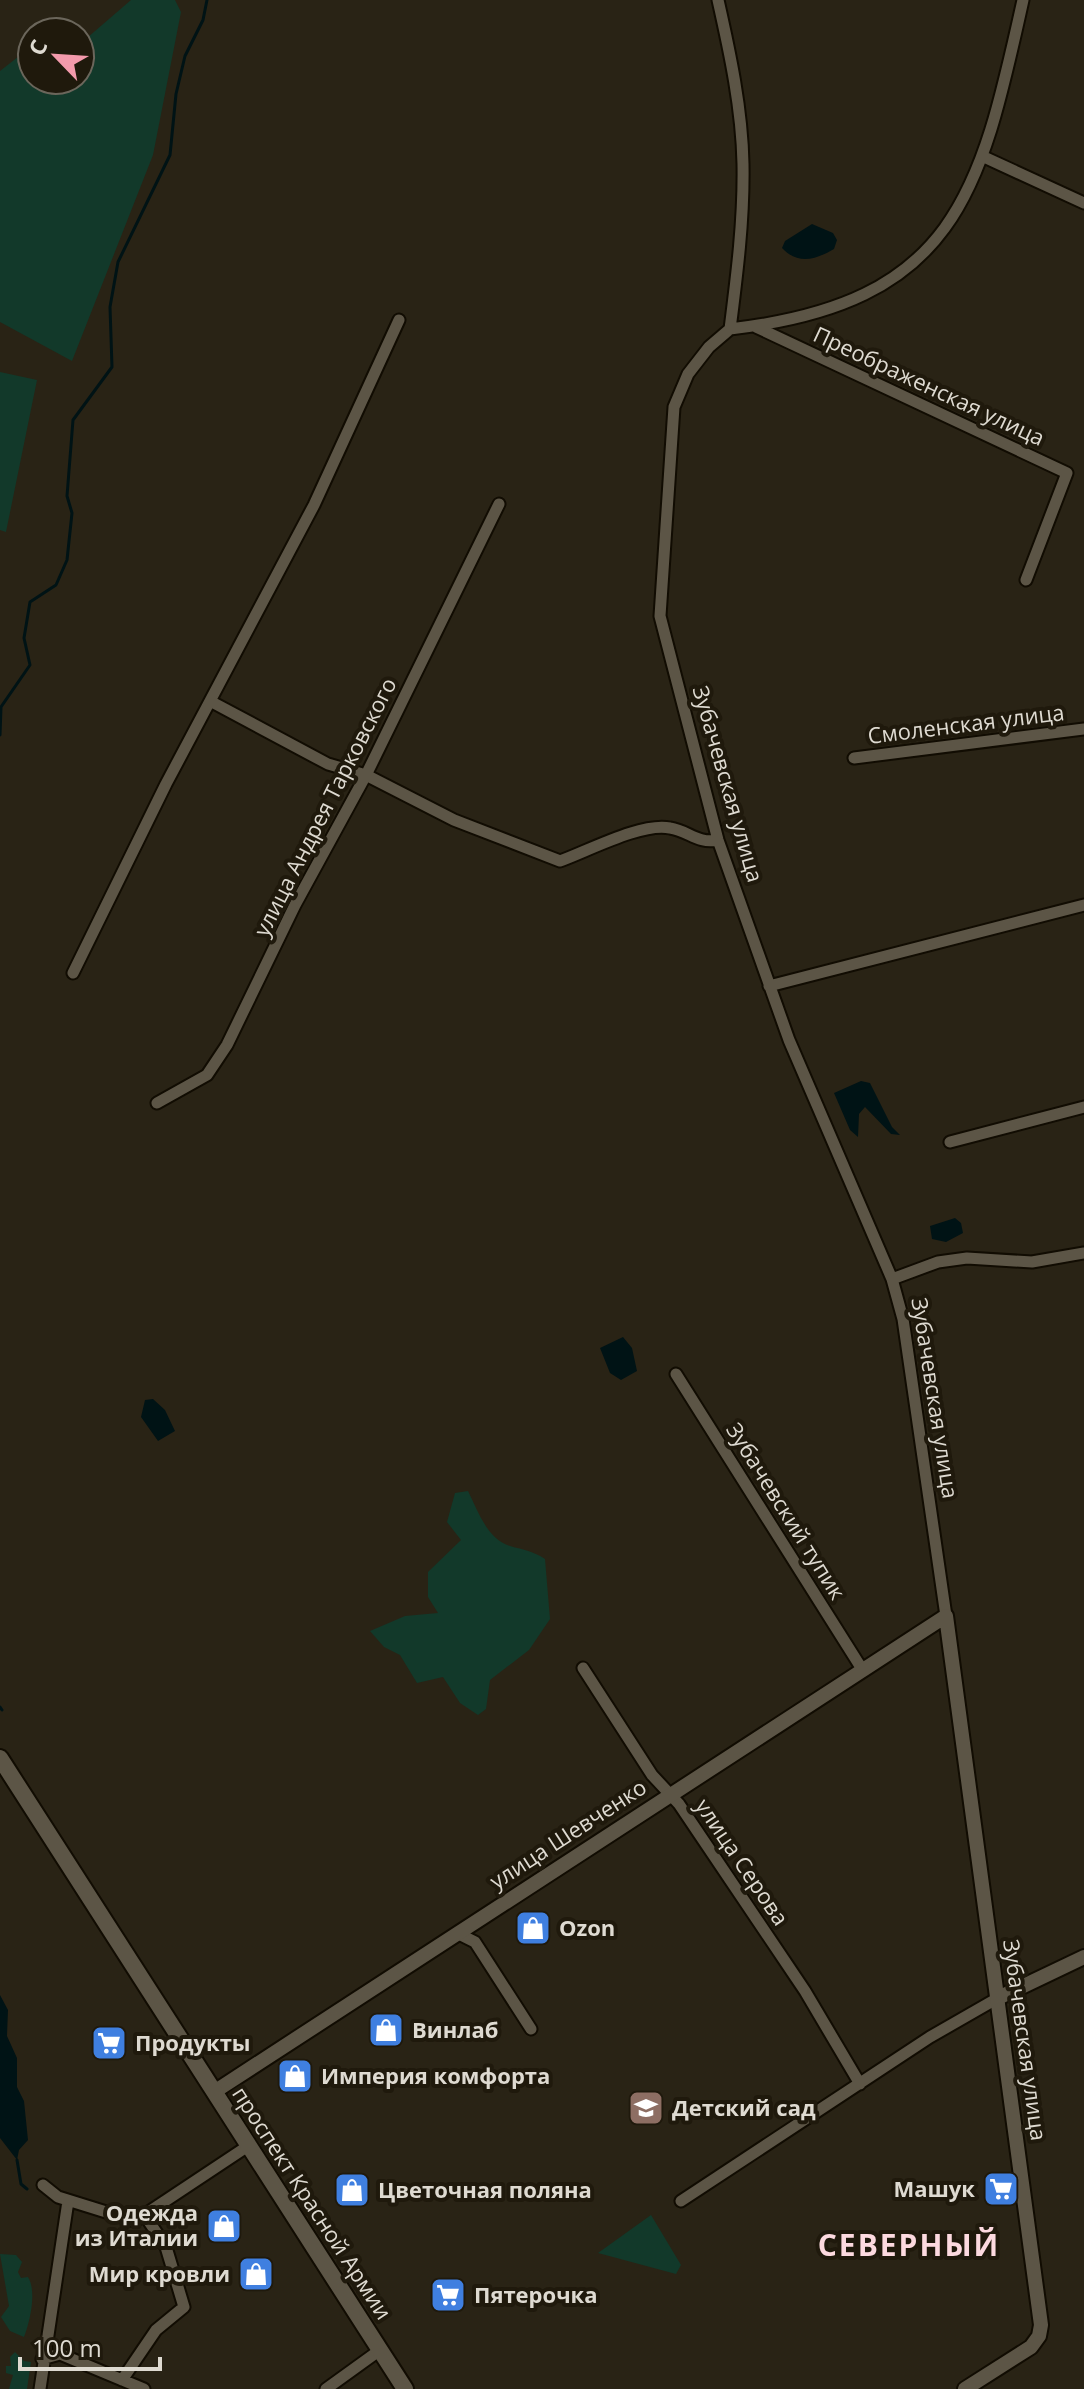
<svg xmlns="http://www.w3.org/2000/svg" width="1084" height="2389" viewBox="0 0 1084 2389" font-family="'Open Sans',sans-serif">
<rect width="100%" height="100%" fill="#292315"/>
<path fill="#12392a" d="M 131,0 L 175,0 L 181,12 L 153,155 L 72,361 L 0,322 L 0,71 L 32,46 L 32,80 L 80,80 L 80,44 Z
M 0,372 L 37,380 L 6,532 L 0,530 Z
M 468,1491 C 478,1511 487,1539 510,1546 C 524,1550 533,1551 545,1559 L 550,1619 L 529,1650 L 490,1680 L 486,1709 L 478,1715 L 460,1703 L 443,1677 L 417,1683 L 400,1655 L 384,1647 L 370,1631 L 405,1616 L 438,1613 L 428,1597 L 428,1572 L 461,1540 L 447,1522 L 455,1493 Z
M 651,2215 L 681,2265 L 676,2274 L 598,2253 Z
M 0,2254 L 16,2255 L 22,2262 L 18,2272 L 21,2278 L 28,2277 C 37,2291 30,2322 24,2337 L 10,2331 L 1,2317 L 9,2306 Z
M 15,2352 L 24,2361 L 31,2362 L 27,2389 L 9,2389 L 13,2375 L 6,2373 L 6,2366 L 11,2366 L 10,2357 Z"/>
<path fill="#001315" d="M 812,224 L 833,233 L 837,240 L 834,249 C 815,260 798,265 782,248 L 785,241 Z
M 861,1081 L 870,1083 L 892,1127 L 900,1135 L 891,1134 L 865,1107 L 859,1114 L 858,1137 L 850,1130 L 834,1093 Z
M 955,1218 L 961,1223 L 963,1233 L 946,1242 L 932,1239 L 930,1226 Z
M 623,1337 L 632,1348 L 637,1371 L 621,1380 L 610,1373 L 600,1348 Z
M 153,1399 L 165,1410 L 175,1431 L 158,1441 L 141,1417 L 145,1400 Z
M 0,1995 L 8,2010 L 7,2036 L 17,2058 L 17,2087 L 24,2101 L 28,2140 L 19,2150 L 17,2160 L 0,2138 Z"/>
<g fill="none" stroke-linecap="round" stroke-linejoin="round">
<path stroke="#001315" stroke-width="3" d="M 0,735 L 1,707 L 30,665 L 24,638 L 30,602 L 56,585 L 67,560 L 72,513 L 67,496 L 73,420 L 112,367 L 110,307 L 118,262 L 170,155 L 176,94 L 185,56 L 203,20 L 207,0
M 0,1707 L 2,1710
M 17,2160 L 21,2184 L 27,2189"/>
<defs>
<path id="minor" d="M 718,0 C 730,53 742,109 743,164 C 744,219 737,274 730,329
M 984,157 L 1084,203
M 756,327 L 1067,473 L 1026,580
M 730,329 L 709,347 L 688,374 L 674,407 L 660,616 L 718,840 L 789,1040 L 892,1279 L 903,1319 L 946,1616
M 730,329 C 955,303 980,195 1023,0
M 210,701 L 328,764 L 366,775 L 454,820 L 560,861 C 588,851 642,822 670,828 C 689,831 697,844 718,840
M 854,758 L 1084,729
M 73,973 L 166,784 L 314,505 L 399,320
M 769,986 L 1084,905
M 157,1103 L 207,1075 L 227,1045 L 295,905 L 366,775 L 499,504
M 950,1142 L 1084,1107
M 892,1279 L 938,1262 L 967,1258 L 1032,1262 L 1084,1253
M 676,1374 L 862,1669
M 583,1668 L 652,1775 L 679,1804 L 805,1991 L 860,2084
M 457,1933 L 475,1942 L 531,2029
M 43,2185 L 58,2197 L 135,2221 L 248,2146
M 681,2201 L 930,2037 L 998,1998
M 42,2359 L 60,2354 L 144,2389
M 122,2380 L 156,2330 L 184,2307 L 166,2247 L 144,2214
M 40,2389 L 68,2201
M 326,2389 L 380,2350"/>
<path id="tertiary" d="M 998,1998 L 1084,1957
M 214,2092 L 946,1616 L 1041,2325 L 1039,2336 L 1031,2347 L 965,2389"/>
<path id="secondary" d="M 0,1758 L 405,2389"/>
</defs>
<use href="#minor" stroke="#110c02" stroke-width="15"/>
<use href="#tertiary" stroke="#110c02" stroke-width="18"/>
<use href="#secondary" stroke="#110c02" stroke-width="20"/>
<use href="#minor" stroke="#5c5546" stroke-width="11"/>
<use href="#tertiary" stroke="#5c5546" stroke-width="14"/>
<use href="#secondary" stroke="#5c5546" stroke-width="16"/>
</g>
<defs>
<symbol id="shop-square" viewBox="-11 -11 22 22"><rect x="-9" y="-9" width="18" height="18" rx="4" fill="#3f7fe0" stroke="#1f190c"/><path d="M-5-2.5h2.3a2.7 3.5 0 0 1 5.4 0H5L5.5 6h-11ZM-1.5-2.5h3a1.5 2.3 0 0 0-3 0Z" fill="#fff"/></symbol>
<symbol id="supermarket-square" viewBox="-11 -11 22 22"><rect x="-9" y="-9" width="18" height="18" rx="4" fill="#3f7fe0" stroke="#1f190c"/><path d="M-6-5.5h2.5l.6 2H6L4.5 2H-2.5L-4.4-4H-6ZM-1.5 3.2a1.3 1.3 0 1 0 .1 0ZM3 3.2a1.3 1.3 0 1 0 .1 0Z" fill="#fff"/></symbol>
<symbol id="school-square" viewBox="-11 -11 22 22"><rect x="-9" y="-9" width="18" height="18" rx="4" fill="#8d6e63" stroke="#1f190c"/><path d="M0-5L7-2L0 1L-7-2ZM-4 1L0 2.5L4 1V4Q0 6-4 4Z" fill="#fff"/></symbol>
</defs>
<g fill-rule="evenodd">
<use href="#shop-square" x="513" y="1908" width="40" height="40"/>
<use href="#shop-square" x="366" y="2010" width="40" height="40"/>
<use href="#supermarket-square" x="89" y="2023" width="40" height="40"/>
<use href="#shop-square" x="275" y="2056" width="40" height="40"/>
<use href="#school-square" x="626" y="2088" width="40" height="40"/>
<use href="#supermarket-square" x="981" y="2169" width="40" height="40"/>
<use href="#shop-square" x="332" y="2170" width="40" height="40"/>
<use href="#shop-square" x="204" y="2206" width="40" height="40"/>
<use href="#shop-square" x="236" y="2254" width="40" height="40"/>
<use href="#supermarket-square" x="428" y="2275" width="40" height="40"/>
</g>
<g text-anchor="middle" stroke-width="8" stroke-linejoin="round" paint-order="stroke">
<g font-size="22" fill="#dedad1" stroke="#1f190c">
<text transform="translate(929 386) rotate(25)" y="8">Преображенская улица</text>
<text transform="translate(966 724) rotate(-7)" y="8">Смоленская улица</text>
<text transform="translate(728 784) rotate(74)" y="8">Зубачевская улица</text>
<text transform="translate(325 807) rotate(-63)" y="8">улица Андрея Тарковского</text>
<text transform="translate(935 1398) rotate(81)" y="8">Зубачевская улица</text>
<text transform="translate(786 1511) rotate(58)" y="8">Зубачевский тупик</text>
<text transform="translate(568 1834) rotate(-33)" y="8">улица Шевченко</text>
<text transform="translate(742 1862) rotate(56)" y="8">улица Серова</text>
<text transform="translate(1025 2040) rotate(82)" y="8">Зубачевская улица</text>
<text transform="translate(312 2203) rotate(57)" y="8">проспект Красной Армии</text>
</g>
<g font-size="22" font-weight="bold" fill="#dedad1" stroke="#1f190c" text-anchor="start">
<text x="559" y="1936">Ozon</text>
<text x="412" y="2038">Винлаб</text>
<text x="135" y="2051">Продукты</text>
<text x="321" y="2084">Империя комфорта</text>
<text x="672" y="2116">Детский сад</text>
<text x="975" y="2197" text-anchor="end">Машук</text>
<text x="378" y="2198">Цветочная поляна</text>
<text x="198" y="2221" text-anchor="end">Одежда<tspan x="198" dy="25">из Италии</tspan></text>
<text x="230" y="2282" text-anchor="end">Мир кровли</text>
<text x="474" y="2303">Пятерочка</text>
</g>
<g font-size="30" font-weight="bold" letter-spacing="2" fill="#fcd9df" stroke="#1f190c">
<text x="909" y="2256">СЕВЕРНЫЙ</text>
</g>
</g>
<g transform="translate(56 56) rotate(295)"><circle r="38" fill="#1f190c" stroke="#6b665b" stroke-width="2"/>
<path d="M0-6L14 30L0 20L-14 30Z" fill="#f39aac"/>
<text y="-12" font-size="22" font-weight="bold" text-anchor="middle" fill="#dedad1">С</text>
</g>
<path d="M20 2357v12h140v-12" fill="none" stroke="#dedad1" stroke-width="4"/>
<text x="32" y="2357" font-size="24" fill="#dedad1" stroke="#1f190c" stroke-width="6" paint-order="stroke">100 m</text>
</svg>
